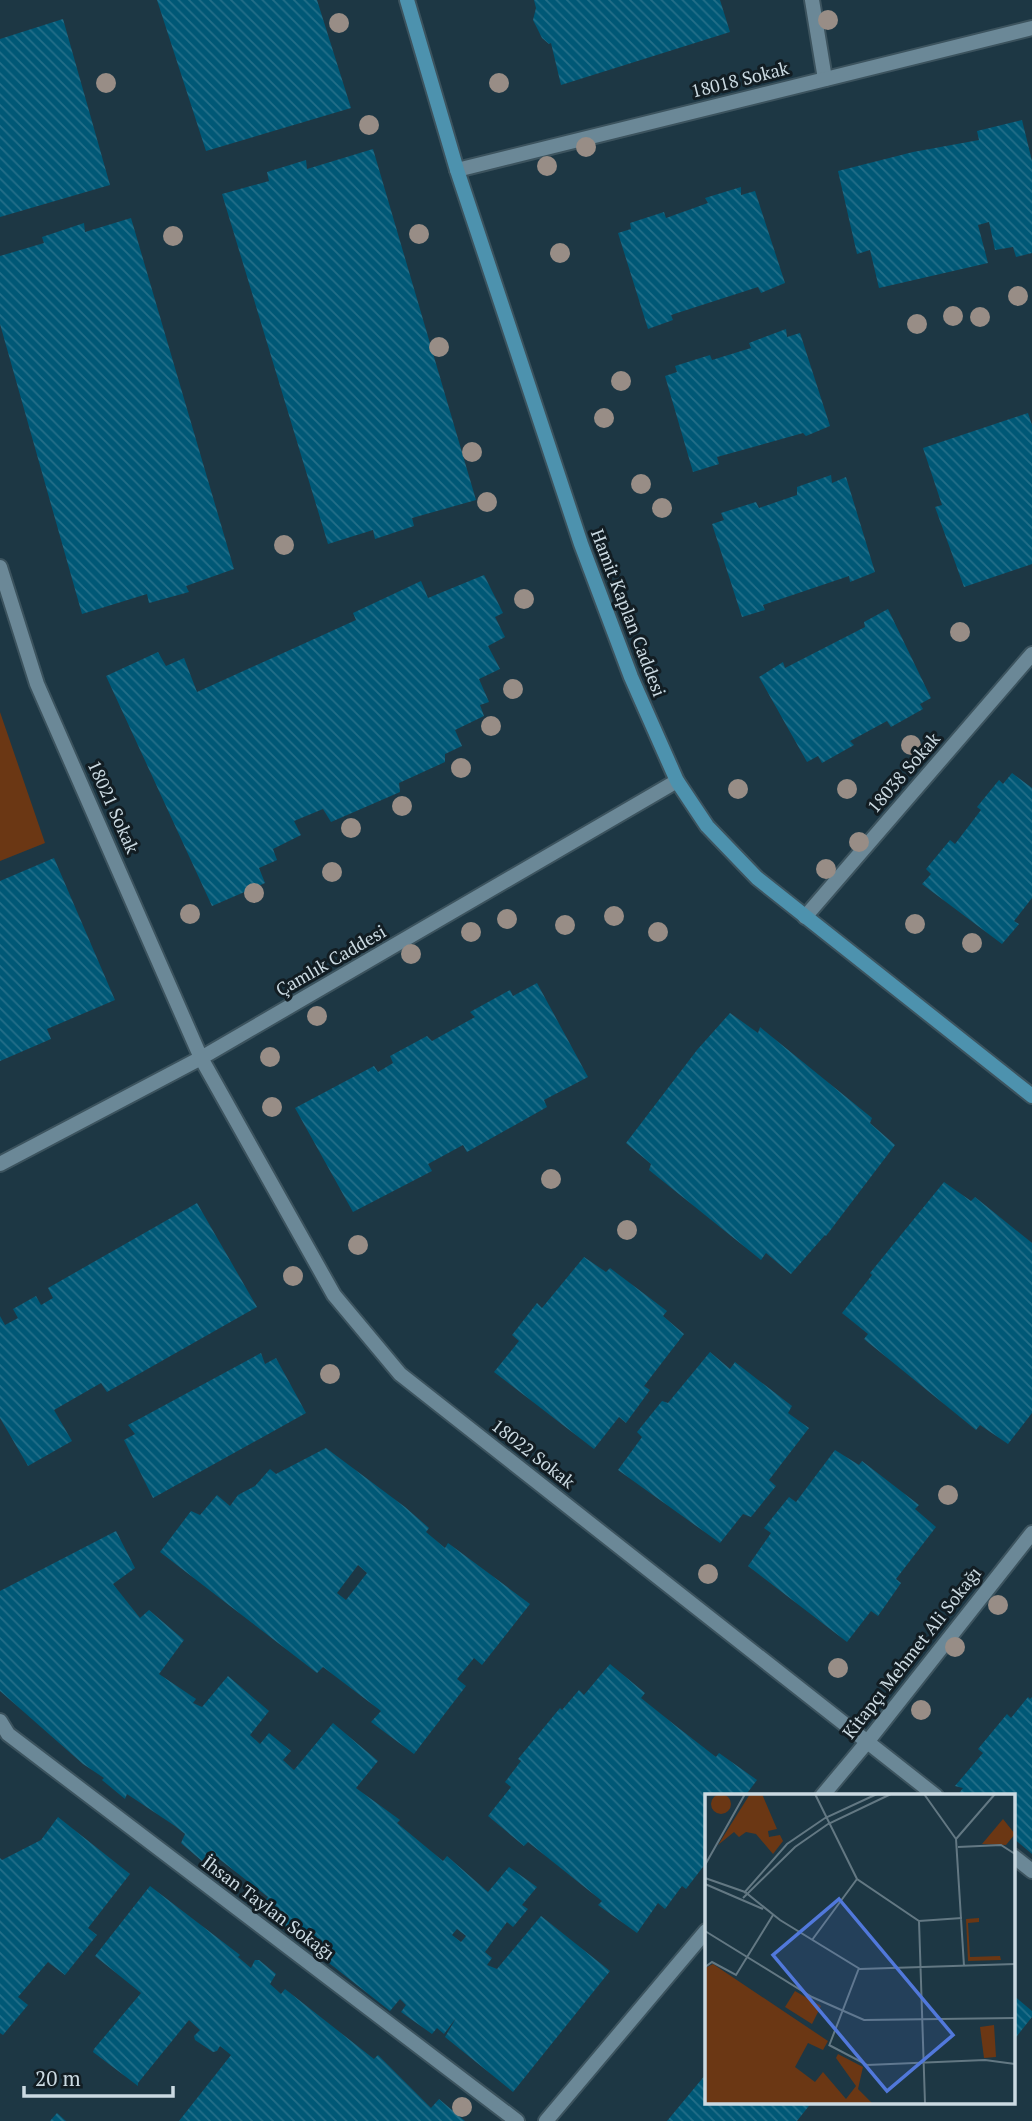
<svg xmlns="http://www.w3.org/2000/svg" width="1032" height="2121" viewBox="0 0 1032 2121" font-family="'PT Serif',serif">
<defs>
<pattern id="building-back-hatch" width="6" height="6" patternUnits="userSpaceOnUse" patternTransform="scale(1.75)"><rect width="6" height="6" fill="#005876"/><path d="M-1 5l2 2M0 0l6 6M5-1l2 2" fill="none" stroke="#246f89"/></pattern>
</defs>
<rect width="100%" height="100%" fill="#1d3744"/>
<path fill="#6b3714" d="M 0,712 L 45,843 L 0,861 Z"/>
<path fill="url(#building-back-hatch)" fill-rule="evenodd" d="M 157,0 L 317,0 L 351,108 L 206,151 Z
M 534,0 L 720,0 L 730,32 L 561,85 L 551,43 L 549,44 L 542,38 L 533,20 L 536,8 Z
M 63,19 L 110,185 L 0,217 L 0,39 Z
M 1022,120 L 1032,161 L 1032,253 L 1016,257 L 1013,247 L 995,250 L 989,222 L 978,225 L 988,263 L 879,288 L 870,250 L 857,254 L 838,171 L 913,152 L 979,140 L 977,131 Z
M 373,149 L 476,500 L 412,518 L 414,526 L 375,539 L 373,530 L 328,544 L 222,194 L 269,181 L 267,172 L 306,160 L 307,169 Z
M 741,187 L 741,195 L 755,191 L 785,283 L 761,293 L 758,287 L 671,315 L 673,320 L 648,329 L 618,233 L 631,229 L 630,223 L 664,212 L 666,218 L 708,203 L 705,198 Z
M 131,218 L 234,569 L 186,586 L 189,592 L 149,603 L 147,594 L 82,614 L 0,324 L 0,256 L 44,243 L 42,237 L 84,223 L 85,232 Z
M 786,329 L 787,337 L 800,333 L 830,426 L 806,436 L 803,433 L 717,457 L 719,464 L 693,472 L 665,376 L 677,372 L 675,366 L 710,355 L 712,360 L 751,348 L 749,343 Z
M 1028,413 L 1032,425 L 1032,564 L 964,587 L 935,507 L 942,505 L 923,448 Z
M 831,475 L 832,483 L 846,477 L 875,572 L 850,582 L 849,576 L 763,605 L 765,610 L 742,617 L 712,524 L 724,520 L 721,513 L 756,502 L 759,508 L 797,495 L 797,487 Z
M 484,575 L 503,613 L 495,617 L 505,637 L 488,646 L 500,669 L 479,679 L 489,702 L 480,705 L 484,716 L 455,730 L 462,746 L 445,754 L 445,762 L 399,783 L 400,792 L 331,822 L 323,809 L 294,821 L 301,835 L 273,849 L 277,860 L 259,868 L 265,883 L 212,906 L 106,676 L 158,652 L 166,666 L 184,658 L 197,692 L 356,620 L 353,613 L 421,581 L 428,598 Z
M 888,609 L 931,698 L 920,704 L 923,709 L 891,727 L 887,721 L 850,741 L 854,745 L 822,763 L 818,756 L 807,762 L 759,677 L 783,662 L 785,668 L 865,627 L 864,622 Z
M 1012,773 L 1032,788 L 1032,898 L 1014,921 L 1019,924 L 1002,944 L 922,884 L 931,874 L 926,869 L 950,840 L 955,844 L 981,810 L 977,807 L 999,780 L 1003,784 Z
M 54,858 L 115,1000 L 47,1029 L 51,1039 L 0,1061 L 0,881 Z
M 537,983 L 588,1077 L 544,1100 L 547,1107 L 467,1152 L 463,1145 L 428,1164 L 432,1171 L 353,1212 L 295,1108 L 374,1066 L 378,1072 L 393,1063 L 390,1056 L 427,1036 L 432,1041 L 475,1017 L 470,1012 L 510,990 L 513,996 Z
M 730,1013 L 758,1033 L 760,1027 L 872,1118 L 870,1123 L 895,1145 L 826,1236 L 825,1235 L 791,1274 L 766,1253 L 761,1260 L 649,1170 L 651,1164 L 626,1143 L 697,1050 Z
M 944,1182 L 971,1201 L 975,1197 L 1032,1243 L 1032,1413 L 1008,1444 L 980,1425 L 976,1430 L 864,1339 L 868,1334 L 842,1313 L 872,1275 L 870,1273 Z
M 197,1203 L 257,1307 L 107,1392 L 101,1383 L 54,1410 L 72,1441 L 28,1466 L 0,1418 L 0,1316 L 5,1325 L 18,1318 L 13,1309 L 36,1296 L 41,1305 L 53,1298 L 48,1288 Z
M 584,1257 L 606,1272 L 610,1268 L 667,1311 L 663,1316 L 684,1334 L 644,1386 L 650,1390 L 626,1423 L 619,1417 L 594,1449 L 494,1372 L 519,1341 L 512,1335 L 537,1303 L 542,1308 Z
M 710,1352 L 730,1369 L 735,1362 L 792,1406 L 788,1413 L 809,1428 L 769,1480 L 776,1486 L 751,1517 L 743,1514 L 720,1543 L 618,1470 L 642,1437 L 637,1432 L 662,1401 L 668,1403 Z
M 261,1353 L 265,1364 L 276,1358 L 306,1413 L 153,1498 L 124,1440 L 135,1434 L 128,1425 Z
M 326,1448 L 405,1507 L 429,1528 L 426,1532 L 445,1548 L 448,1543 L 530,1604 L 482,1665 L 474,1658 L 457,1679 L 466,1686 L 414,1754 L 371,1722 L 381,1711 L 323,1667 L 317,1673 L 160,1552 L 191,1511 L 200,1515 L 217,1495 L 230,1506 L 238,1495 L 255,1486 L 270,1469 L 276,1474 ZM 358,1565 L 367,1573 L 346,1600 L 337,1593 Z
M 835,1450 L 859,1465 L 862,1461 L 919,1505 L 915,1509 L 936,1527 L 896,1579 L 901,1583 L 878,1616 L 871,1611 L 847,1642 L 748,1566 L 771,1533 L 764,1528 L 789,1497 L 796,1502 Z
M 116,1531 L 135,1568 L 113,1584 L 140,1618 L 149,1610 L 184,1640 L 159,1674 L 196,1699 L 193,1703 L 202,1707 L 228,1676 L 269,1711 L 250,1735 L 260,1744 L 269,1733 L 291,1751 L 283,1760 L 294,1770 L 333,1723 L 378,1761 L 356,1788 L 400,1820 L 397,1823 L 443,1861 L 447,1856 L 488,1892 L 509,1867 L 537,1887 L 522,1905 L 528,1909 L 513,1927 L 507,1922 L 485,1952 L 492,1958 L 487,1965 L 497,1969 L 541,1916 L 610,1971 L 513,2092 L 445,2037 L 456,2018 L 444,2034 L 437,2028 L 432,2034 L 401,2012 L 406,2005 L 400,1999 L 390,2011 L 259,1908 L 268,1897 L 209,1851 L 202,1861 L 181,1843 L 185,1834 L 175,1826 L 127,1794 L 125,1799 L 102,1780 L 104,1778 L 83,1764 L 0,1691 L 0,1591 ZM 457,1929 L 466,1936 L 461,1942 L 452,1935 Z
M 610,1664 L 645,1693 L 641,1698 L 676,1726 L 716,1757 L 719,1753 L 757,1780 L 745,1796 L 706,1796 L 706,1863 L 686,1889 L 682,1886 L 665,1909 L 658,1903 L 637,1933 L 598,1905 L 602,1901 L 528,1842 L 524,1846 L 488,1816 L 511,1787 L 505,1782 L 521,1761 L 518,1759 L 560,1708 L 562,1710 L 579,1690 L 584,1695 Z
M 1028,1697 L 1030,1699 L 1032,1697 L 1032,1854 L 1013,1838 L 1013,1829 L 1016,1826 L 1013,1823 L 1013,1796 L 957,1796 L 963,1788 L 955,1786 L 983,1753 L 978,1749 L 1007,1714 L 1011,1718 Z
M 58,1817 L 130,1874 L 88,1928 L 97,1935 L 65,1975 L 48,1962 L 18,1997 L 28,2005 L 3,2035 L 0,2033 L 0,1858 L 2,1860 L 41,1840 Z
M 150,1886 L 240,1955 L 238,1957 L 251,1968 L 255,1960 L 259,1960 L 276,1974 L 270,1984 L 281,1994 L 285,1989 L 374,2059 L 378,2055 L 431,2108 L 439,2099 L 465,2121 L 179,2121 L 231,2055 L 220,2046 L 217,2051 L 213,2052 L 195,2040 L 194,2036 L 200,2030 L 189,2020 L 138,2083 L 138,2086 L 93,2052 L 94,2049 L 141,1993 L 95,1956 Z
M 1013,1995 L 1032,2011 L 1032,2017 L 1013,2041 Z
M 706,2074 L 706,2102 L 812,2102 L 797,2121 L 667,2121 Z
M 57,2113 L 66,2121 L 50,2121 Z"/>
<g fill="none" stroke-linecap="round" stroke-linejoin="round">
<defs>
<path id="lane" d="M 812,0 L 825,79
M 805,917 L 1032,654"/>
<path id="street" d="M 457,170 L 1032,28
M 0,567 L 37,684 L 201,1058 L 334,1295 L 400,1374 L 936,1796
M 0,1164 L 201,1058 L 677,781
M 0,1721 L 8,1734 L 517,2121
M 822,1796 L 868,1741 L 1032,1533
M 1013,1856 L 1032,1871
M 546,2121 L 706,1931"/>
<path id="secondary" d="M 407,0 L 457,170 L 581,544 L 631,677 L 677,781 L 707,826 L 757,878 L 1032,1096"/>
</defs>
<use href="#lane" stroke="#3c535e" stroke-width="18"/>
<use href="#street" stroke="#3c535e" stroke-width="18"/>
<use href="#secondary" stroke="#3c535e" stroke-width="18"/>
<use href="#lane" stroke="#6b8897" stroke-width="14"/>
<use href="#street" stroke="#6b8897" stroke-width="14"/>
<use href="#secondary" stroke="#4d92ae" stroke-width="14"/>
</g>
<g fill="#988d86">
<circle cx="828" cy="20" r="10"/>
<circle cx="339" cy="23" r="10"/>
<circle cx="106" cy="83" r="10"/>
<circle cx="499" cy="83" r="10"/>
<circle cx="369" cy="125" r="10"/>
<circle cx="586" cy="147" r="10"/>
<circle cx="547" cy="166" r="10"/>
<circle cx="419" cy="234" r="10"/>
<circle cx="173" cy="236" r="10"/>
<circle cx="560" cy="253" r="10"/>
<circle cx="1018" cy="296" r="10"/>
<circle cx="953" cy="316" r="10"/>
<circle cx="980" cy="317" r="10"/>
<circle cx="917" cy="324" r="10"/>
<circle cx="439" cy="347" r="10"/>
<circle cx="621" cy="381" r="10"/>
<circle cx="604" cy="418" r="10"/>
<circle cx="472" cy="452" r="10"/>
<circle cx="641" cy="484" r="10"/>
<circle cx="487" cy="502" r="10"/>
<circle cx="662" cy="508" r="10"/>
<circle cx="284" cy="545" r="10"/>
<circle cx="524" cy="599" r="10"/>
<circle cx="960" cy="632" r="10"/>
<circle cx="513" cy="689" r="10"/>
<circle cx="491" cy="726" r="10"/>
<circle cx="911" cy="745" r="10"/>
<circle cx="461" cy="768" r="10"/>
<circle cx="738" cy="789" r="10"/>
<circle cx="847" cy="789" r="10"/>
<circle cx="402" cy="806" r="10"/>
<circle cx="351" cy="828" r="10"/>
<circle cx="859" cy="842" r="10"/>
<circle cx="826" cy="869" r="10"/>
<circle cx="332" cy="872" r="10"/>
<circle cx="254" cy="893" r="10"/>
<circle cx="190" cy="914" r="10"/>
<circle cx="614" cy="916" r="10"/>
<circle cx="507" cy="919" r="10"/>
<circle cx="915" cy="924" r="10"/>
<circle cx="565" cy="925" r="10"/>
<circle cx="471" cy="932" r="10"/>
<circle cx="658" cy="932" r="10"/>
<circle cx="972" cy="943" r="10"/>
<circle cx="411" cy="954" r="10"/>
<circle cx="317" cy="1016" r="10"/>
<circle cx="270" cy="1057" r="10"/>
<circle cx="272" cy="1107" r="10"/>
<circle cx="551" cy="1179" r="10"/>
<circle cx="627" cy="1230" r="10"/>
<circle cx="358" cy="1245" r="10"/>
<circle cx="293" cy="1276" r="10"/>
<circle cx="330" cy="1374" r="10"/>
<circle cx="948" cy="1495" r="10"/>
<circle cx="708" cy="1574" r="10"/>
<circle cx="998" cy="1605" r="10"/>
<circle cx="955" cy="1647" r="10"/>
<circle cx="838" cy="1668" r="10"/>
<circle cx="921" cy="1710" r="10"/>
<circle cx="462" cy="2107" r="10"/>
</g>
<g text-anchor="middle" stroke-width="6" stroke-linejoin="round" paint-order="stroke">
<g font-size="18" fill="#cbdae2" stroke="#121d23">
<text transform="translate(740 80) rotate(-14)" y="6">18018 Sokak</text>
<text transform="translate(628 613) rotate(69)" y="6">Hamit Kaplan Caddesi</text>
<text transform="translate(904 773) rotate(-49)" y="6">18038 Sokak</text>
<text transform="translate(113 807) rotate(66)" y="6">18021 Sokak</text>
<text transform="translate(331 961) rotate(-30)" y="6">Çamlık Caddesi</text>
<text transform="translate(533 1454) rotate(38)" y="6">18022 Sokak</text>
<text transform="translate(912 1653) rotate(-52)" y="6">Kitapçı Mehmet Ali Sokağı</text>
<text transform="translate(268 1908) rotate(37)" y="6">İhsan Taylan Sokağı</text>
</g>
</g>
<g transform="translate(705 1794)">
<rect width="310" height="310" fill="#1d3744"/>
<path d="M 45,0 L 57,0 L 72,35 L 63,37 L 64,43 L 75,41 L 78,47 L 68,60 L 51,40 L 41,38 L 34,43 L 29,38 L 13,51 ZM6 10a10 10 0 1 1 20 0a10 10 0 1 1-20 0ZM 274,124 L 274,128 L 263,129 L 265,163 L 295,162 L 296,166 L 263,167 L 261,125 ZM 90,197 L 116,212 L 107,230 L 80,213 ZM 289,231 L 291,263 L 279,264 L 275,233 Z" fill="#6b3714"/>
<path d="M 298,25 L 310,40 L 301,51 L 277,50 ZM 8,170 L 123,247 L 118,256 L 103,249 L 90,273 L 110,288 L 118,278 L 141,305 L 151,292 L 131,264 L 133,260 L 158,273 L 153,295 L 167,309 L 0,309 L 0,174 Z" fill="#6b3714"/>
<path fill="none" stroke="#637883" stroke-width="2" d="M 110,0 L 152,85 L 214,127 L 257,124M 219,0 L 251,45 L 259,172M 251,45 L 290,0M 253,53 L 296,51 L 310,60M 0,71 L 40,0M 0,84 L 40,98 L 75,126 L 155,175 L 310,170M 0,90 L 58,115M 39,99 L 82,50 L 120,24 L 172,0M 38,104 L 90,53 L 123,30 L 186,0M 214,127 L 220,309M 0,137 L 107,203 L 159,226 L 310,224M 107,146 L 152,85M 0,173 L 7,168 L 31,181 L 68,121M 124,251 L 162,271 L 280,266 L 310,270M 124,252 L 154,174"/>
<path fill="#5178db" fill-opacity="0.15" stroke="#5178db" stroke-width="3.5" d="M 134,105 L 248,241 L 182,297 L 68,161 Z"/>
<rect width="310" height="310" fill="none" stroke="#cbdae2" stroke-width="3.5"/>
</g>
<path d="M24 2086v10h149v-10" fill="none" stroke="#cbdae2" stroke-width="3.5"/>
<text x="35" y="2086" font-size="21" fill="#cbdae2" stroke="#121d23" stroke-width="5" paint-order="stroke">20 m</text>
</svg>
